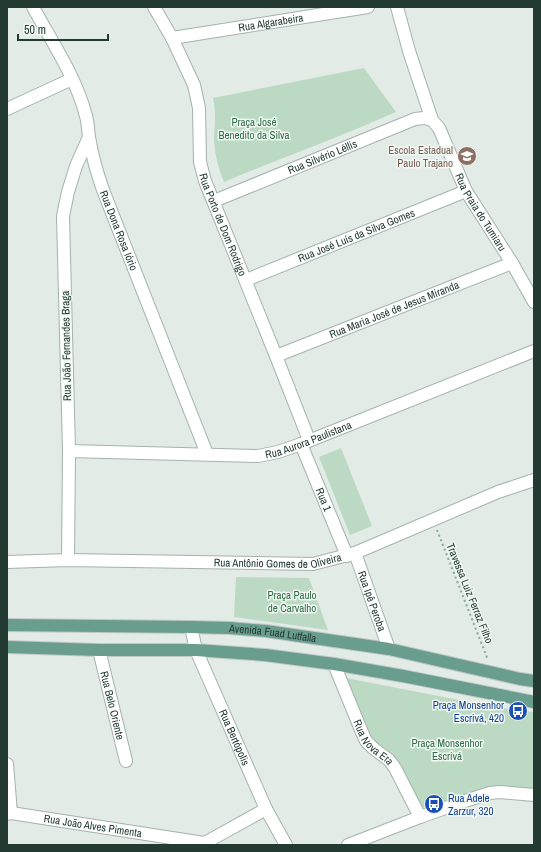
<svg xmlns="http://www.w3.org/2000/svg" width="541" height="852" viewBox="0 0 541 852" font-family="'Archivo Narrow',sans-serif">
<rect width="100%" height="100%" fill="#e2ebe6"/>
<path fill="#bcdac3" d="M 364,68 L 396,112 C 340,137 281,158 224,182 C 218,168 214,151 214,136 C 215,122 216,111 213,98 Z
M 341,448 L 372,526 L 350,535 L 319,457 Z
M 236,577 L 309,578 L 328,630 L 234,617 Z
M 346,678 L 495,707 L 534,712 L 534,792 L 493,791 L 421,808 L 390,753 L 370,737 Z"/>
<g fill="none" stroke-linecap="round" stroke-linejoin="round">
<defs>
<g id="minor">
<path id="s1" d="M 33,7 C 52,42 76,77 86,116 C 88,123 88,130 89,137 C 92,155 97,173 103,190 L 207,454"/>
<path id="s2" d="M 154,7 L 172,38 L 194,85 L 199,108 L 200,162 L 205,181 L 276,356 L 309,440"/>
<path id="s3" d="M 397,7 L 409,51 L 432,120 L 439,128 L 466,191 L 512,263 L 534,302"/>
<path id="s4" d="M 172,38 L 368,7"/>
<path d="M 7,109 L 72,79"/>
<path id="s5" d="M 214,201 L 415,119 L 424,118 L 432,120"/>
<path id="s6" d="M 246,280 L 466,191"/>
<path id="s7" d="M 276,356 L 512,263"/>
<path id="s8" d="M 301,444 L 347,556"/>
<path id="s9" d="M 69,451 L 258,456 L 278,452 L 301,444 L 534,351"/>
<path id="s10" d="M 355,553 L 389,649"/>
<path d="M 68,560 L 69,451 L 63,216 L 68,192 L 76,166 L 89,137"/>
<path id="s11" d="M 7,562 L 68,560 L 313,564 L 355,553 L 498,492 L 534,480"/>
<path id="s12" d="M 191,627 L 196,650 L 266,809 L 286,845"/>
<path id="s13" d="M 99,650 L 126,761"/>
<path id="s14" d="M 334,664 L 361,730 L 366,741 L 373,748 L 389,760 L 395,768 L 420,817"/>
<path d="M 7,764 L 11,813"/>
<path id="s15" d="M 7,814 L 11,813 L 204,843"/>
<path d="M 201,845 L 266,809"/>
<path d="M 348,845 L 420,817 L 465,801 L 490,793 L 500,792 L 534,795"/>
</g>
<g id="major">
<path id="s16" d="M 7,625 L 191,627 L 230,628 L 266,631 L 389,649 L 520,679 L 534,681"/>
<path d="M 7,647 L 99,650 L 196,650 L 265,655 L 334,664 L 403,676 L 534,702"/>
</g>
</defs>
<use href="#minor" stroke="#a5b2ad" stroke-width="14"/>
<use href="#major" stroke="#c1c8c6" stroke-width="14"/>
<path stroke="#84ac9e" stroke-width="2" stroke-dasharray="2 3" stroke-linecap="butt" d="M 437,530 L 488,660"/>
<use href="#minor" stroke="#fff" stroke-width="12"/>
<use href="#major" stroke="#699d8e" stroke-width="12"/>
</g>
<defs>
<symbol id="school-disc" viewBox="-11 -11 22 22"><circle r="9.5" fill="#8d6e63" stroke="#f2f8f4"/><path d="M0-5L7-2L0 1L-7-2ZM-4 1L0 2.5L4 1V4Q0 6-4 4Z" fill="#fff"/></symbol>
<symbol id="bus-disc" viewBox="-11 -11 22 22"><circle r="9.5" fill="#1a4fb4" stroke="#f2f8f4"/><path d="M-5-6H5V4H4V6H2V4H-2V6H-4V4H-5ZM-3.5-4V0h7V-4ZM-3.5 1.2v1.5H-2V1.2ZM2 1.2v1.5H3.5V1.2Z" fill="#fff"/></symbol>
</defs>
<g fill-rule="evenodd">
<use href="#school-disc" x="456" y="145" width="22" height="22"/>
<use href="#bus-disc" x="507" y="700" width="22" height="22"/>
<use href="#bus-disc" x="423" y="793" width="22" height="22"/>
</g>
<g text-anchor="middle" stroke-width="3" stroke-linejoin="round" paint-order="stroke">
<g font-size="11" fill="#233a33" stroke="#f2f8f4">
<text dy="4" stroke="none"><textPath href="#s4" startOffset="100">Rua Algarabeira</textPath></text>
<text dy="4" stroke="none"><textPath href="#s5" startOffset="117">Rua Silvério Léllis</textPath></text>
<text dy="4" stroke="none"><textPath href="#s3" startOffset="223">Rua Praia do Tumiaru</textPath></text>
<text dy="4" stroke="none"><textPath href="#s2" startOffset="232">Rua Porto de Dom Rodrigo</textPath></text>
<text dy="4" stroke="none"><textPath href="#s1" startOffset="241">Rua Dona Rosa Iório</textPath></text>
<text dy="4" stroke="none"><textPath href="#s6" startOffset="119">Rua José Luís da Silva Gomes</textPath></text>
<text dy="4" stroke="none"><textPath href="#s7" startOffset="127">Rua Maria José de Jesus Miranda</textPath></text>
<text transform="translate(66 346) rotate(-91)" y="4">Rua João Fernandes Braga</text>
<text dy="4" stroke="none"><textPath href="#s9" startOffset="242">Rua Aurora Paulistana</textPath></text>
<text dy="4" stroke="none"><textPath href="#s8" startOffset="60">Rua 1</textPath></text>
<text dy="4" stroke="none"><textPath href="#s11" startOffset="271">Rua Antônio Gomes de Oliveira</textPath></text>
<text transform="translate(470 593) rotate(68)" y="4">Travessa Luiz Ferraz Filho</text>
<text dy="4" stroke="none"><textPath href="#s10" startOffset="51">Rua Ipê Peroba</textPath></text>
<text dy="4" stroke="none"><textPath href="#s16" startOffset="266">Avenida Fuad Lutfalla</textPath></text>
<text dy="4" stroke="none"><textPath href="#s13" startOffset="57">Rua Belo Oriente</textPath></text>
<text dy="4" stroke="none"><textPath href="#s12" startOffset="119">Rua Bertópolis</textPath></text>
<text dy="4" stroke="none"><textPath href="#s14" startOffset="89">Rua Nova Era</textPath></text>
<text dy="4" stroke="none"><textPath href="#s15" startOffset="87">Rua João Alves Pimenta</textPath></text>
</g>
<g font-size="11" fill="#306e46" stroke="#f2f8f4">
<text x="254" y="126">Praça José<tspan x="254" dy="13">Benedito da Silva</tspan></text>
<text x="292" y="599">Praça Paulo<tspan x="292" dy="13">de Carvalho</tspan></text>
<text x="447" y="747">Praça Monsenhor<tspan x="447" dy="13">Escrivá</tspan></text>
</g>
<g font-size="11" fill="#785e54" stroke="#f2f8f4" text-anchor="end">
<text x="453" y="154">Escola Estadual<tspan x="453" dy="13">Paulo Trajano</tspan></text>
</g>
<g font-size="11" fill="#164399" stroke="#f2f8f4" text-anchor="end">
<text x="504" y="709">Praça Monsenhor<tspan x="504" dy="13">Escrivá, 420</tspan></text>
<text x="448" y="802" text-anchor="start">Rua Adele<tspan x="448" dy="13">Zarzur, 320</tspan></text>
</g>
</g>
<rect width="541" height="852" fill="none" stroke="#233a33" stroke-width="16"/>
<path d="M18 34v6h90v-6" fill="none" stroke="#233a33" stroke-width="2"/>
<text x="24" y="34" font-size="12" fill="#233a33" stroke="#f2f8f4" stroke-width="3" paint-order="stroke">50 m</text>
</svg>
